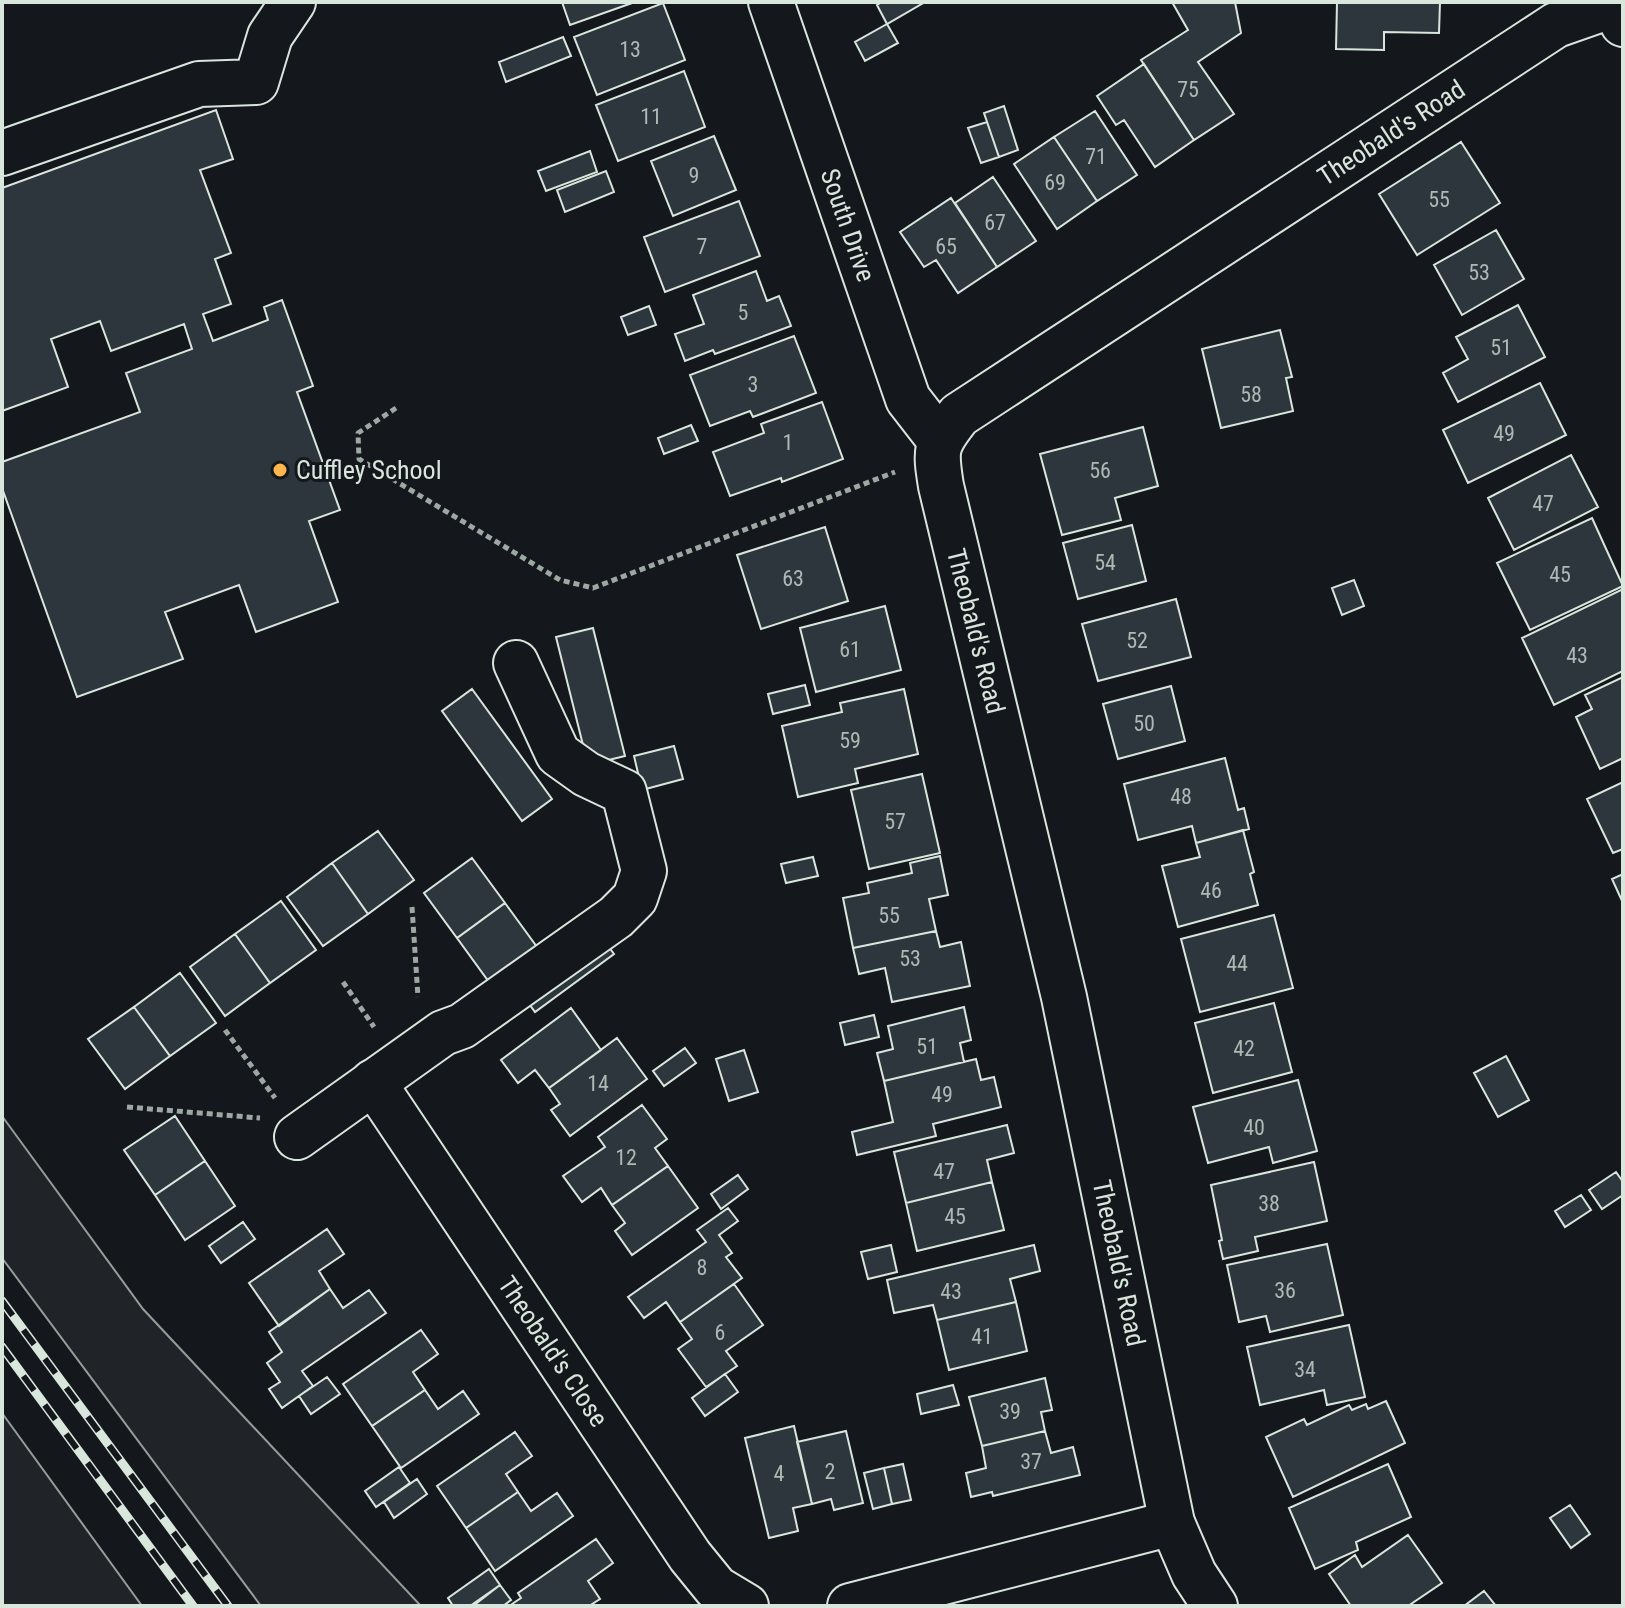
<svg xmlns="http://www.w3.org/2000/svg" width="1625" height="1608" viewBox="0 0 1625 1608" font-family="'Roboto Condensed',sans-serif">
<rect width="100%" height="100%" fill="#14181c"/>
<path fill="#202428" stroke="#939e99" stroke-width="2" d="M 2,1116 L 143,1309 L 421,1606 L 261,1606 L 2,1258 Z
M 2,1413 L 142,1606 L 2,1606 Z"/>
<path fill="#2c363c" stroke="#d8e6dc" stroke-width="2" d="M 562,2 L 635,2 L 570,25 Z
M 882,2 L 925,2 L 887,24 L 877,5 Z
M 1172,2 L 1235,2 L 1241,33 L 1198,62 L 1234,114 L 1194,140 L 1141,60 L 1188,30 Z
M 1337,2 L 1440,2 L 1439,33 L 1384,32 L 1384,50 L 1336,49 Z
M 663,3 L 685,60 L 597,95 L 574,37 Z
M 887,24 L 898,43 L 865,61 L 855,42 Z
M 563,37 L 571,56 L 506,82 L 499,62 Z
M 1144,64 L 1194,140 L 1155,167 L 1124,120 L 1116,125 L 1097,96 Z
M 684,71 L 705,127 L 618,161 L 596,105 Z
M 1004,106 L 1018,150 L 999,157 L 984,113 Z
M 216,110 L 233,159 L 200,170 L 231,253 L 215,259 L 231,304 L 203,314 L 213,341 L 268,320 L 264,307 L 282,300 L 313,386 L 297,392 L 340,510 L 309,521 L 338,602 L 256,632 L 239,585 L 165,612 L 183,659 L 77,697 L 2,488 L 2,462 L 140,412 L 126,373 L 192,349 L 184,324 L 111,351 L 100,321 L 51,339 L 68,387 L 2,411 L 2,188 Z
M 1095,111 L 1137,175 L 1097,201 L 1054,137 Z
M 987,122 L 999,157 L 981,163 L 968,128 Z
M 714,136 L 736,190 L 673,216 L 651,161 Z
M 1054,137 L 1097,201 L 1057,229 L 1014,164 Z
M 1461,142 L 1500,203 L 1417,255 L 1379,194 Z
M 590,151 L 597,172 L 546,191 L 538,171 Z
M 606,171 L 614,192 L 565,212 L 557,190 Z
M 993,177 L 1036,241 L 997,267 L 955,203 Z
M 951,198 L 997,267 L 958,293 L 936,260 L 924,267 L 900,232 Z
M 739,201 L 760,256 L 665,292 L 644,237 Z
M 1496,230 L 1524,279 L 1462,315 L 1434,265 Z
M 756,271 L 767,301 L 779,296 L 791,326 L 715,354 L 713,350 L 685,361 L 675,334 L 704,324 L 693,295 Z
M 1518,305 L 1545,357 L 1458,402 L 1443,373 L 1468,359 L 1456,337 Z
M 649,306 L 656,325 L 628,335 L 621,317 Z
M 1280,330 L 1292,377 L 1286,378 L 1293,411 L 1221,428 L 1202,349 Z
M 794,336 L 816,393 L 753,417 L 750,411 L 710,426 L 690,375 Z
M 1540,383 L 1566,435 L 1468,483 L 1443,430 Z
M 822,402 L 843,459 L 782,482 L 781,478 L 730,496 L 713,452 L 764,433 L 761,424 Z
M 691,425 L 698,441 L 664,454 L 658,438 Z
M 1143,427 L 1158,486 L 1115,498 L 1121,520 L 1062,535 L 1040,454 Z
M 1571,455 L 1598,507 L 1514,550 L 1488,498 Z
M 1592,518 L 1623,586 L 1530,630 L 1497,563 Z
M 1132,525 L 1146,581 L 1078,599 L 1063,543 Z
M 825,527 L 848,601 L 761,629 L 737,555 Z
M 1354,580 L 1364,606 L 1342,615 L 1332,588 Z
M 1623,589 L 1623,671 L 1554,705 L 1522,638 Z
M 1176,599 L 1191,657 L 1098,681 L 1082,624 Z
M 885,606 L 901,670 L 816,692 L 800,628 Z
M 593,628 L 625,756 L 588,765 L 556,637 Z
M 1623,677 L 1623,758 L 1600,769 L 1576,717 L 1592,709 L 1585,695 Z
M 805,685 L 810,705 L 773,714 L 768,694 Z
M 1171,686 L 1185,741 L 1118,759 L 1103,704 Z
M 472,689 L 552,799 L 522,821 L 442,711 Z
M 904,689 L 918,754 L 855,769 L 858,783 L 798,797 L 782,726 L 842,712 L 840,703 Z
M 674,746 L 683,779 L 642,790 L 634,756 Z
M 1225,758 L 1238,810 L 1244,808 L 1249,829 L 1196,843 L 1192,826 L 1138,840 L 1124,784 Z
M 922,774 L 940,853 L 869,869 L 851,790 Z
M 1623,782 L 1623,849 L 1613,853 L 1587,799 Z
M 1243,830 L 1254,872 L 1250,874 L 1258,905 L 1178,927 L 1162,866 L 1200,857 L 1196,843 Z
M 378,831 L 414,880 L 368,914 L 332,863 Z
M 940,856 L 948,895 L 929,899 L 936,931 L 853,948 L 843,898 L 869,893 L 867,883 L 912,873 L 910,863 Z
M 813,857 L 818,876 L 786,883 L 781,864 Z
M 472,858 L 505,903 L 457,938 L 424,893 Z
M 332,863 L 368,914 L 323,946 L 287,897 Z
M 1623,874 L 1623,903 L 1612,879 Z
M 281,901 L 316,950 L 270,983 L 235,934 Z
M 505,903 L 537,947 L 489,982 L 457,938 Z
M 1274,915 L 1293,988 L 1200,1012 L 1181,939 Z
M 936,931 L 940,947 L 961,942 L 970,986 L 892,1002 L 885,968 L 859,974 L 853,948 Z
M 235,934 L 270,983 L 225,1016 L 190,967 Z
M 603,939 L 614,954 L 535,1012 L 524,997 Z
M 180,973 L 216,1023 L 170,1056 L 134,1007 Z
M 1274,1003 L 1292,1072 L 1213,1093 L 1195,1023 Z
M 134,1007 L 170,1056 L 125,1089 L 88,1039 Z
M 964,1007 L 971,1040 L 960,1043 L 964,1062 L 884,1081 L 877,1053 L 893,1049 L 888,1026 Z
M 571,1008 L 601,1050 L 549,1088 L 535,1070 L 518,1083 L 501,1060 Z
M 874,1015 L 879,1037 L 845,1045 L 840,1023 Z
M 617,1038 L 647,1079 L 570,1136 L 551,1110 L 560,1104 L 549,1088 Z
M 685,1048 L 696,1063 L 664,1086 L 653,1071 Z
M 744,1050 L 758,1092 L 729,1101 L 716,1059 Z
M 1506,1056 L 1529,1100 L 1498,1117 L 1474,1073 Z
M 976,1059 L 981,1080 L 994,1077 L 1001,1107 L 933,1124 L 936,1136 L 857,1155 L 852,1132 L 893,1122 L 884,1081 Z
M 1298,1080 L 1317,1151 L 1273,1163 L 1269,1147 L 1208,1163 L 1193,1107 Z
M 642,1105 L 667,1139 L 655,1148 L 668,1166 L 612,1205 L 601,1188 L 582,1202 L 563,1176 L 605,1147 L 598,1137 Z
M 175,1116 L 205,1161 L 155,1195 L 124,1150 Z
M 1007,1125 L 1014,1153 L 987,1160 L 992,1182 L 906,1203 L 894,1152 Z
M 205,1161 L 235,1206 L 185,1240 L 155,1195 Z
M 1314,1162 L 1327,1221 L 1255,1237 L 1258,1251 L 1223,1259 L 1219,1241 L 1222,1240 L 1211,1185 Z
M 668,1166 L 698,1208 L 632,1255 L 615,1231 L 625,1223 L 612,1205 Z
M 1616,1172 L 1623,1182 L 1623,1195 L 1602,1209 L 1589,1190 Z
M 738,1175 L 748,1189 L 721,1209 L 711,1194 Z
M 992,1182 L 1004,1230 L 917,1251 L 906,1203 Z
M 1581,1195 L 1591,1210 L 1565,1227 L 1555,1211 Z
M 728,1208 L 738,1221 L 719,1235 L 732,1253 L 726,1257 L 742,1278 L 680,1322 L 666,1302 L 644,1318 L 628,1297 L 706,1242 L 697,1230 Z
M 243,1222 L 255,1239 L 221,1263 L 209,1246 Z
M 327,1229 L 344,1254 L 319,1271 L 330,1289 L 279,1326 L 249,1283 Z
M 1327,1244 L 1343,1315 L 1270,1332 L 1266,1316 L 1239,1322 L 1227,1265 Z
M 891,1245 L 897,1272 L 868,1279 L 861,1252 Z
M 1034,1245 L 1040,1271 L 1010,1279 L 1016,1302 L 937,1320 L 933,1305 L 894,1313 L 887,1280 Z
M 734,1284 L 763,1325 L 726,1351 L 737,1366 L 706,1387 L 678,1349 L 692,1339 L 680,1322 Z
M 330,1289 L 343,1308 L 369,1290 L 386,1313 L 302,1371 L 313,1386 L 282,1408 L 269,1389 L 280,1382 L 267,1363 L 282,1352 L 269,1332 Z
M 1016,1302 L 1027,1351 L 949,1370 L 937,1320 Z
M 1349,1325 L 1365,1397 L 1327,1405 L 1324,1390 L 1260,1405 L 1247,1347 Z
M 421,1330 L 438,1354 L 413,1372 L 425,1390 L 372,1426 L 343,1384 Z
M 725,1374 L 738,1392 L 705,1416 L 692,1398 Z
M 327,1377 L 340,1394 L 311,1414 L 299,1396 Z
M 1045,1378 L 1052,1410 L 1041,1412 L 1045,1431 L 982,1446 L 969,1397 Z
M 953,1385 L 959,1405 L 921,1414 L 917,1394 Z
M 425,1390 L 438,1409 L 463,1391 L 479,1414 L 401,1468 L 372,1426 Z
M 1386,1401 L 1405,1443 L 1293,1497 L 1266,1437 L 1304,1419 L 1307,1425 L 1349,1405 L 1352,1410 L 1366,1404 L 1368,1409 Z
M 794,1426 L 812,1504 L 793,1508 L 798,1531 L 769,1538 L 745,1438 Z
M 846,1431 L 863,1503 L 834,1510 L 831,1499 L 812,1504 L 797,1442 Z
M 1045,1431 L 1051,1453 L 1073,1447 L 1080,1475 L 993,1496 L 992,1492 L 971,1497 L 966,1473 L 986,1468 L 982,1446 Z
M 515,1432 L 532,1456 L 506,1474 L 518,1492 L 466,1528 L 437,1486 Z
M 903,1464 L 911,1500 L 892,1504 L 884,1468 Z
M 1388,1464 L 1411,1517 L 1356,1542 L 1358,1550 L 1315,1569 L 1289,1508 Z
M 399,1467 L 410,1483 L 376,1507 L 365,1491 Z
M 884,1468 L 892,1504 L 873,1509 L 864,1473 Z
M 417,1479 L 427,1494 L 394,1518 L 384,1502 Z
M 518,1492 L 531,1511 L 557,1493 L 573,1516 L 495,1571 L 466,1528 Z
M 1570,1505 L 1590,1534 L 1571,1548 L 1550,1518 Z
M 1408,1535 L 1442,1583 L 1408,1606 L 1351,1606 L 1329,1574 L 1355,1555 L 1362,1567 Z
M 596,1539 L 613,1563 L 588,1581 L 600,1599 L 589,1606 L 513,1606 L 512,1604 L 521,1598 L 518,1593 Z
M 489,1569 L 500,1585 L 470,1606 L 453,1606 L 448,1598 Z
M 500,1585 L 511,1600 L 503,1606 L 473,1606 Z
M 1484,1591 L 1496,1606 L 1464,1606 Z"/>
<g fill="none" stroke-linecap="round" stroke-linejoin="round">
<defs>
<g id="minor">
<path id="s1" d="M 771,2 L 908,399 L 939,439"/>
<path d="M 2,153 L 199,84 L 256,82 L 270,36 L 293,2"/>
<path id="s2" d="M 373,1082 L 690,1556 L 716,1588 L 746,1606"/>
<path d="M 297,1137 L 443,1033 L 462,1026 L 616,917 L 635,898 L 644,871 L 624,792 L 586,774 L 558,754 L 516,663"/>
<path d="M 850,1606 L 1172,1523"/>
<path id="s3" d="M 1215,1606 L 1194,1574 L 1172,1523 L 1064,997 L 941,486 C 935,449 935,445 959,415 L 1556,25 L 1619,3"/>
</g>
<path id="major" d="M 1618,2 L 1623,24"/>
</defs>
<use href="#minor" stroke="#d8e6dc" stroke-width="48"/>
<use href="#major" stroke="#d8e6dc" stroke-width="48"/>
<path stroke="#9da8a2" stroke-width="5" stroke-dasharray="6 4" stroke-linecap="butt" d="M 396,408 L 358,433 L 359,459 L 560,580 L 593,588 L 895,472
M 412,907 L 418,997
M 343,982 L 374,1027
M 225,1030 L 275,1098
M 127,1107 L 260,1118"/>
<use href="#minor" stroke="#14181c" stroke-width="44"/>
<use href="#major" stroke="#14181c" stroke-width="44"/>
<defs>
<path id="rail" d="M 2,1301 L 228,1606
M 2,1347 L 193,1606"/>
</defs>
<use href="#rail" stroke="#d8e6dc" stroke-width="9"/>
<use href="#rail" stroke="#14181c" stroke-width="6" stroke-dasharray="18" stroke-linecap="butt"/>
</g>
<circle fill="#ffb74d" stroke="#14181c" stroke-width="3" cx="280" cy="470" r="8"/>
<g text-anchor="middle" stroke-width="6" stroke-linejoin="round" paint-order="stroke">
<g font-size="22" fill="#adbab4">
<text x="630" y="57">13</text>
<text x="1188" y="97">75</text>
<text x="651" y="124">11</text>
<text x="1096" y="164">71</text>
<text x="694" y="183">9</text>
<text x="1055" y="190">69</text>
<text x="1439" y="207">55</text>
<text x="995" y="230">67</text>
<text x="702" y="254">7</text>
<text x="946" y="254">65</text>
<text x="1479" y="280">53</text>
<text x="743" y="320">5</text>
<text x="1501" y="355">51</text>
<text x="753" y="392">3</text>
<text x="1251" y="402">58</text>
<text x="1504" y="441">49</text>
<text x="788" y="450">1</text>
<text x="1100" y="478">56</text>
<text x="1543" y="511">47</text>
<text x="1105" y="570">54</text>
<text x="1560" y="582">45</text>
<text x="793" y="586">63</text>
<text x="1137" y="648">52</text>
<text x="850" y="657">61</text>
<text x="1577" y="663">43</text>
<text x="1144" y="731">50</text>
<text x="850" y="748">59</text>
<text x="1181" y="804">48</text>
<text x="895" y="829">57</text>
<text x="1211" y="898">46</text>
<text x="889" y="923">55</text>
<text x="910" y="966">53</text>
<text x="1237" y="971">44</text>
<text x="927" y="1054">51</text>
<text x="1244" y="1056">42</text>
<text x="598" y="1091">14</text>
<text x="942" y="1102">49</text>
<text x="1254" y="1135">40</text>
<text x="626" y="1165">12</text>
<text x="944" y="1179">47</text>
<text x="1269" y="1211">38</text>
<text x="955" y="1224">45</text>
<text x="702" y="1275">8</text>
<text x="1285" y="1298">36</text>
<text x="951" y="1299">43</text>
<text x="720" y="1340">6</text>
<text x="982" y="1344">41</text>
<text x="1305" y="1377">34</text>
<text x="1010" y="1419">39</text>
<text x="1031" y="1469">37</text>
<text x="830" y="1479">2</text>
<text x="779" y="1481">4</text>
</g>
<g font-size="26" fill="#d8e6dc" stroke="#14181c">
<text dy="9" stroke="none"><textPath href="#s3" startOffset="1750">Theobald's Road</textPath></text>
<text dy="9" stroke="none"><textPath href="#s1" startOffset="236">South Drive</textPath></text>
<text transform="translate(976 631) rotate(76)" y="9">Theobald's Road</text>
<text transform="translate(1119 1263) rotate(78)" y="9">Theobald's Road</text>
<text dy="9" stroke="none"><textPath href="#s2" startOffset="324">Theobald's Close</textPath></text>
</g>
<g font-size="26" fill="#d8e6dc" stroke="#14181c" text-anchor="start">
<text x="296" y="479">Cuffley School</text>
</g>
</g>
<rect width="1625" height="1608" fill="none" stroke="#d8e6dc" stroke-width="8"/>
</svg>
